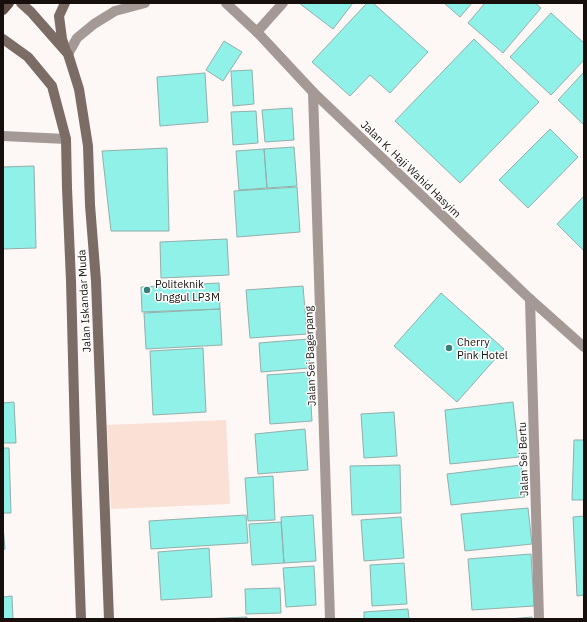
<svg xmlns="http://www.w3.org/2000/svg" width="587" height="622" viewBox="0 0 587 622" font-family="'IBM Plex Sans',sans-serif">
<rect width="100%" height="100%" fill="#fdf7f5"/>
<path fill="#fae0d5" d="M 226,420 L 230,504 L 111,509 L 107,425 Z"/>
<path fill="#90f1e8" stroke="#92afab" d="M 299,3 L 353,3 L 333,29 Z
M 367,3 L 373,3 L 428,52 L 390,93 L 370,75 L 350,96 L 312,62 Z
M 444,3 L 472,3 L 460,17 Z
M 485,3 L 535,3 L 541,8 L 503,53 L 468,23 Z
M 551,13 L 584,43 L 584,60 L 551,95 L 510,57 Z
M 474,39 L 539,102 L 460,183 L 395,121 Z
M 224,41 L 242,52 L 223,81 L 206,70 Z
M 252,70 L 254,104 L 233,106 L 231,71 Z
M 584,72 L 584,125 L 558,100 Z
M 205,73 L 208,122 L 160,126 L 157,77 Z
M 292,108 L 294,140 L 265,142 L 262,110 Z
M 256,111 L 258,143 L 233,145 L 231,112 Z
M 550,129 L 578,157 L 528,208 L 499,180 Z
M 294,147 L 297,186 L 267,188 L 264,149 Z
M 167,148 L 169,231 L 111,231 L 102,151 Z
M 264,149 L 267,188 L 239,190 L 236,151 Z
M 34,166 L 36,248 L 3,249 L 3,167 Z
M 297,187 L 300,232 L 237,237 L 234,191 Z
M 584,196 L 584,251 L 557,224 Z
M 227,239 L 229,275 L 161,278 L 160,242 Z
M 219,283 L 220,309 L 142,312 L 141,287 Z
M 303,286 L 307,334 L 250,338 L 246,290 Z
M 441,293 L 504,349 L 457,402 L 394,346 Z
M 220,309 L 222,345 L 146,349 L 144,313 Z
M 308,339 L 310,368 L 261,372 L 259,343 Z
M 203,348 L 206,412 L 153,415 L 150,351 Z
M 309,372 L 312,421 L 270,424 L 267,375 Z
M 14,402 L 16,443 L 3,443 L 3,403 Z
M 513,402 L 519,457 L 450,464 L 445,410 Z
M 394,412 L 397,456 L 364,458 L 361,414 Z
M 305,429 L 308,470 L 258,474 L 255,434 Z
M 574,440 L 584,440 L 584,500 L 572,500 Z
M 3,448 L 9,448 L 11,513 L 3,513 Z
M 400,465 L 401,513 L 352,515 L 350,466 Z
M 521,465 L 525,497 L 451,505 L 447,474 Z
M 273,476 L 275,520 L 248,521 L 245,478 Z
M 528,508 L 532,544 L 465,551 L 461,514 Z
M 246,515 L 248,543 L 151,549 L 149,521 Z
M 313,515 L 316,561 L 284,563 L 281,517 Z
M 584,516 L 584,595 L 577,596 L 573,517 Z
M 401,517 L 404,558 L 364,561 L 361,520 Z
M 281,522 L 284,563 L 252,565 L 249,524 Z
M 3,526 L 5,549 L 3,550 Z
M 209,548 L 212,597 L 161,600 L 158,552 Z
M 531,554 L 534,606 L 472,610 L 468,559 Z
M 404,563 L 407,604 L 372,606 L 370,565 Z
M 314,566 L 316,605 L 286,607 L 283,568 Z
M 280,588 L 281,613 L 246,614 L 245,589 Z
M 12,596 L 13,619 L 3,619 L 3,597 Z
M 408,609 L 409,619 L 364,619 L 364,612 Z
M 247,617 L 247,619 L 203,619 Z
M 532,617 L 532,619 L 510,619 Z"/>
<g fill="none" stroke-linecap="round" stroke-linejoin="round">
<path stroke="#a49995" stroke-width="10" d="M 68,54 L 77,38 L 94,24 L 115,11 L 145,3
M 3,136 L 66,139"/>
<path stroke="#a49995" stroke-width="10" d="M 257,32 L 283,3
M 313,92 L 330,619
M 530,299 L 539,619"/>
<path stroke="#a49995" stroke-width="10" d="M 226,3 L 257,32 L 313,92 L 530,299 L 584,347"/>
<path stroke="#7b6c66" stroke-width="10" d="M 21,3 L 31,12 L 68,54 L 79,89 L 88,146 L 90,205 L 96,281 L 109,619
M 65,3 L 59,16 L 62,39 L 66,51
M 3,39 L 28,57 L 52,86 L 66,139 L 67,188 L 71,281 L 76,475 L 81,619"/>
<path stroke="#5e4c45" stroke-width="10" d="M 3,10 L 9,3"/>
</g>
<g fill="#367e78" stroke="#fff" stroke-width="1.5">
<circle cx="147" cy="290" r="4"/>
<circle cx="449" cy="348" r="4"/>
</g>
<g text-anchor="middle" stroke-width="3" stroke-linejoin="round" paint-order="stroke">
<g font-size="11" fill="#170f0b" stroke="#fff">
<text transform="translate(411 169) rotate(44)" y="4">Jalan K. Haji Wahid Hasyim</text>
<text transform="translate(84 301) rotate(-93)" y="4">Jalan Iskandar Muda</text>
<text transform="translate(310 356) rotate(-92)" y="4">Jalan Sei Bagerpang</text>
<text transform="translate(523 459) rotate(-92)" y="4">Jalan Sei Bertu</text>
</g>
<g font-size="11" fill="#170f0b" stroke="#fff" text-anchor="start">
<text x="155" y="288">Politeknik<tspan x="155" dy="13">Unggul LP3M</tspan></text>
<text x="457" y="346">Cherry<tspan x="457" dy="13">Pink Hotel</tspan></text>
</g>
</g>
<rect width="587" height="622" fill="none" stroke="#170f0b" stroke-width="8"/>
</svg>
